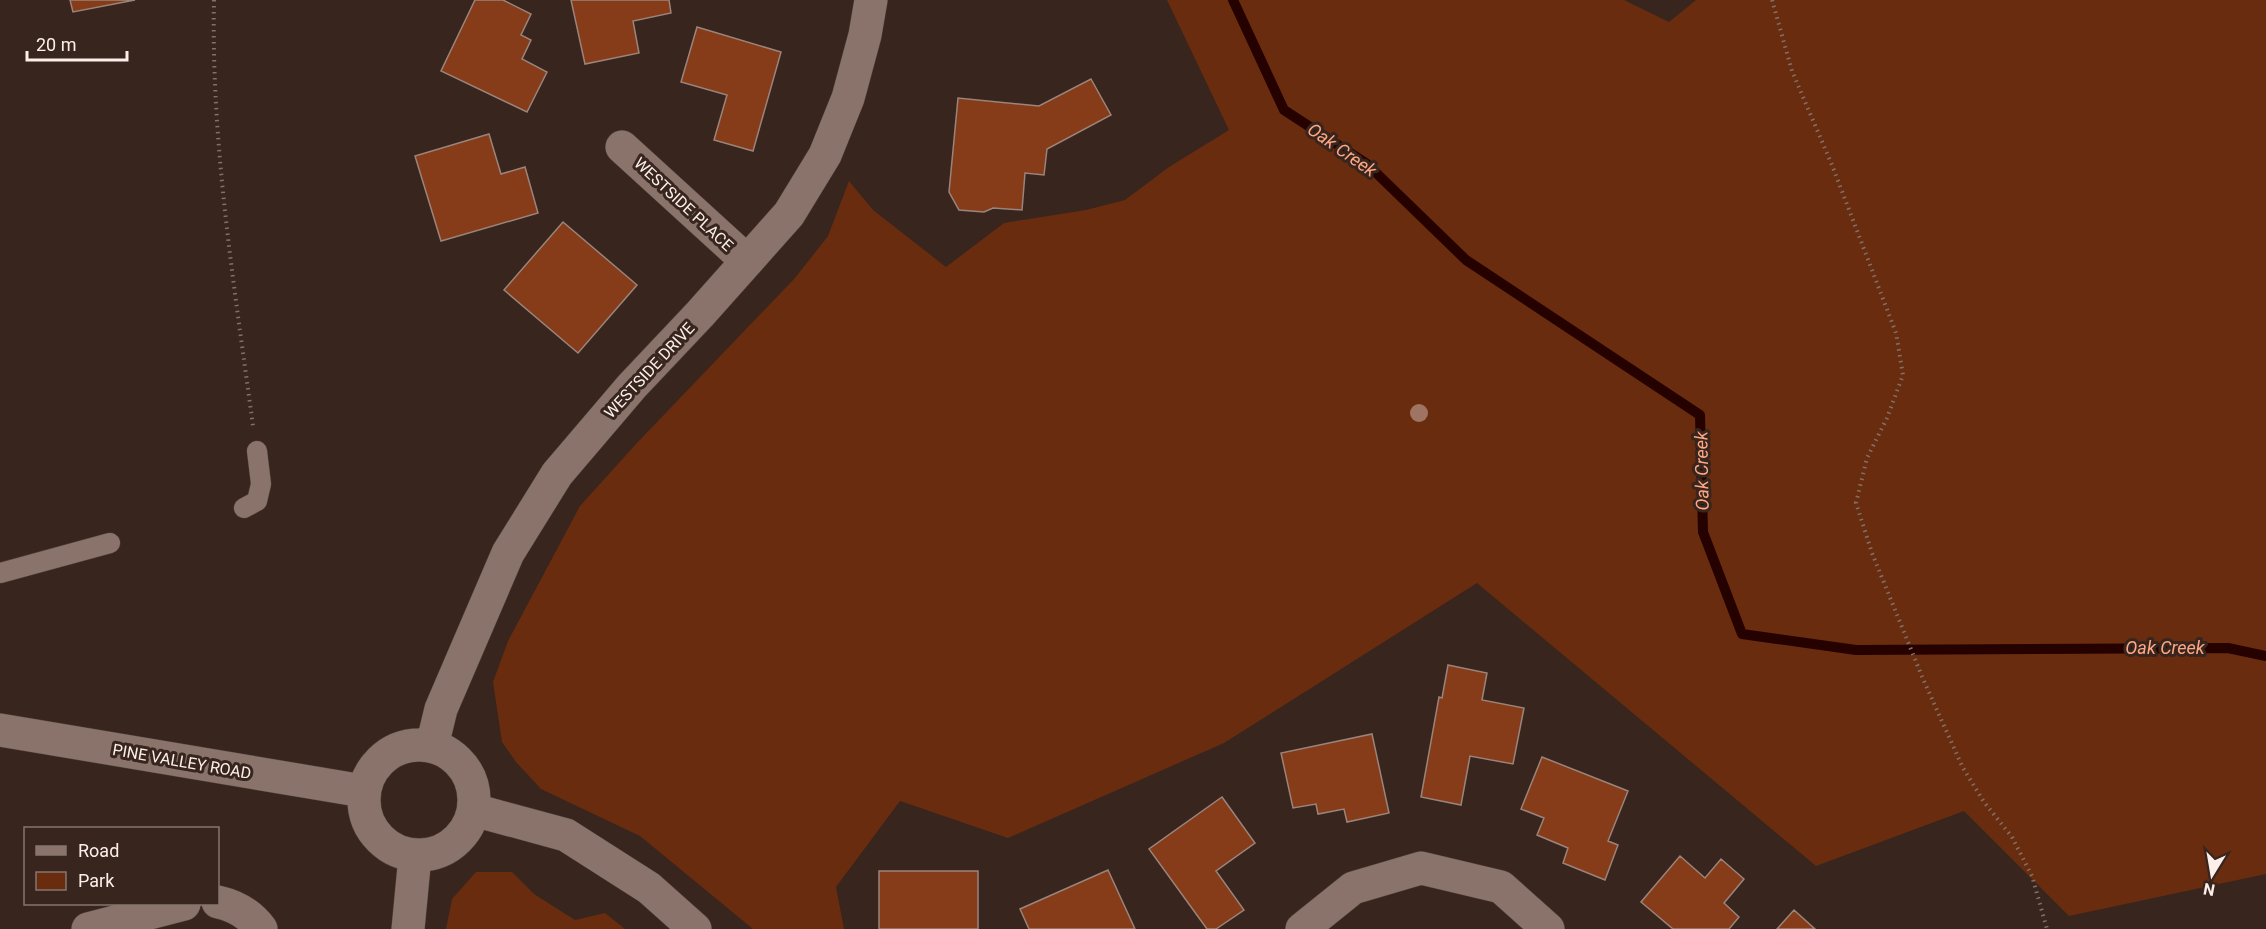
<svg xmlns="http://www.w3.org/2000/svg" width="2266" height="929" viewBox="0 0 2266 929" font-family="Roboto,sans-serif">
<rect width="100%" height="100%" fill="#37251e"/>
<path fill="#6a2c0f" d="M 1167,0 L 1624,0 L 1669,22 L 1696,0 L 2266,0 L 2266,874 L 2069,916 L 1964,811 L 1816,866 L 1477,583 L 1224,743 L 1008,838 L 900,801 L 836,887 L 844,929 L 753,929 L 640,836 L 541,789 L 516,762 L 502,742 L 493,682 L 508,641 L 580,506 L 636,444 L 795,278 L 828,236 L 849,181 L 873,210 L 946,267 L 1004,223 L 1086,210 L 1125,200 L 1169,167 L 1229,130 Z
M 476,872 L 512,872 L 534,894 L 575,920 L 605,913 L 625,929 L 446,929 L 452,899 Z"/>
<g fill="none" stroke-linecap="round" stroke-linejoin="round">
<path stroke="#250200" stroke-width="10" d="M 1233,0 L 1284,110 L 1367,164 L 1466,260 L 1700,415 L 1703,532 L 1742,634 L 1856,650 L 2228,648 L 2266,656"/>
</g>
<path fill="#863b19" stroke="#9b847b" stroke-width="1.5" d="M 70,0 L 135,0 L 73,12 Z
M 475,0 L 503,0 L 531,14 L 521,35 L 531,40 L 522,59 L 547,72 L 527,112 L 441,71 Z
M 571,0 L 669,0 L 671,13 L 633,21 L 639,53 L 585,64 Z
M 697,27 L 781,52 L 753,151 L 714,140 L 727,95 L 681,82 Z
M 1091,79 L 1111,115 L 1047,149 L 1044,175 L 1025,173 L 1022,210 L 993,208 L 984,212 L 959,210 L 949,192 L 958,98 L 1039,106 Z
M 489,134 L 501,174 L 525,167 L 538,213 L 441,241 L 415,156 Z
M 563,222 L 637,285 L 578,353 L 504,290 Z
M 1448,665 L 1487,673 L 1482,700 L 1524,708 L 1513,764 L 1470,756 L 1461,805 L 1421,797 L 1439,697 L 1442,698 Z
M 1372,734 L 1389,813 L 1347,822 L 1344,809 L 1318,814 L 1316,804 L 1293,808 L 1281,753 Z
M 1542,757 L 1628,791 L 1608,841 L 1618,845 L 1605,880 L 1563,863 L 1568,848 L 1537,835 L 1544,818 L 1521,809 Z
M 1222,797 L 1255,843 L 1216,871 L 1244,910 L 1216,929 L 1207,929 L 1149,849 Z
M 1680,856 L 1705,878 L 1721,859 L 1744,879 L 1724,903 L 1739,917 L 1729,929 L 1673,929 L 1641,902 Z
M 1108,870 L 1135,929 L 1029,929 L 1020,909 Z
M 879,871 L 978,871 L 978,929 L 879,929 Z
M 1794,910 L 1815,929 L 1777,929 Z"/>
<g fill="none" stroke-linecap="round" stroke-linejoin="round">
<defs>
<path id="service" d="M 244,508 L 257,501 L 261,484 L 257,451
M 0,573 L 110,543"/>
<path id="minor" d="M 622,147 L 747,261
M 474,810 L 566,835 L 649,888 L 695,929
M 218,902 C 236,906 250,914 261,929
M 88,929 L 184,904
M 1302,929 L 1353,888 L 1421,868 L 1501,887 L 1548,929"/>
<path id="tertiary" d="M 0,730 L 363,791
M364 800a55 55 0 1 1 110 0a55 55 0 1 1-110 0Z
M 432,746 L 441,709 L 508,553 L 557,474 L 632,386 L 700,314 L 789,214 L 825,155 L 848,98 L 865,35 L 871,0
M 408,929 L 415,856"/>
</defs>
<use href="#service" stroke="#4f4039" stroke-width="21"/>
<use href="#minor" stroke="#4f4039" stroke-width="34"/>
<use href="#tertiary" stroke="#4f4039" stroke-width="34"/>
<path stroke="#81716a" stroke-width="4" stroke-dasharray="1.5 4.5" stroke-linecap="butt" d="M 214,0 C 211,143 234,284 253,426
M 1772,0 L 1792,71 L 1832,165 L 1896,333 L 1903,375 L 1887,418 L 1867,458 L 1856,503 L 1872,553 L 1923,679 L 1963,768 L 1984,802 L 2012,837 L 2032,876 L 2047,929"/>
<use href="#service" stroke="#89736a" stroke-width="20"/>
<use href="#minor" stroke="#89736a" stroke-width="33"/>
<use href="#tertiary" stroke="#89736a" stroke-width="33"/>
</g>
<circle fill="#a07462" cx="1419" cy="413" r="9"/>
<g text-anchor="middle" stroke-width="6" stroke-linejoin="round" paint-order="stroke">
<g font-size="16" fill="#fcefea" stroke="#37251e">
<text transform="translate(684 204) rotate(43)" y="6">WESTSIDE PLACE</text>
<text transform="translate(649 370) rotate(-47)" y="6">WESTSIDE DRIVE</text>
<text transform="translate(182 761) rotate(10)" y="6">PINE VALLEY ROAD</text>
</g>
<g font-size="18" font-style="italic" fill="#ffa784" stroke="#37251e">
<text transform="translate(1342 150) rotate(35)" y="6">Oak Creek</text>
<text transform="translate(1702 471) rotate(-91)" y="6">Oak Creek</text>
<text x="2165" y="654">Oak Creek</text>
</g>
</g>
<rect x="24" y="827" width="195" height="78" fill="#37251e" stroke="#867670" stroke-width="1.5"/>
<rect x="36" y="846" width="30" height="9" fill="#89736a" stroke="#867670" stroke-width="1.5"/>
<text x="78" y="857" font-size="18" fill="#fcefea">Road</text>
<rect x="36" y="872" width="30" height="18" fill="#6a2c0f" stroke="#867670" stroke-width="1.5"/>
<text x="78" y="887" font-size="18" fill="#fcefea">Park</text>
<g transform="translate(2212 875) rotate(191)" stroke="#37251e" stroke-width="4.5" paint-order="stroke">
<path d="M0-4.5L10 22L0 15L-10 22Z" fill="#fcefea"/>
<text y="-9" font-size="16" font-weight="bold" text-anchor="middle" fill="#fcefea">N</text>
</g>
<path d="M27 51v9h100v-9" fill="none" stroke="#fcefea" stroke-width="3"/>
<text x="36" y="51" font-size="18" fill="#fcefea" stroke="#37251e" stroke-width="4.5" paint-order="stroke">20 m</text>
</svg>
